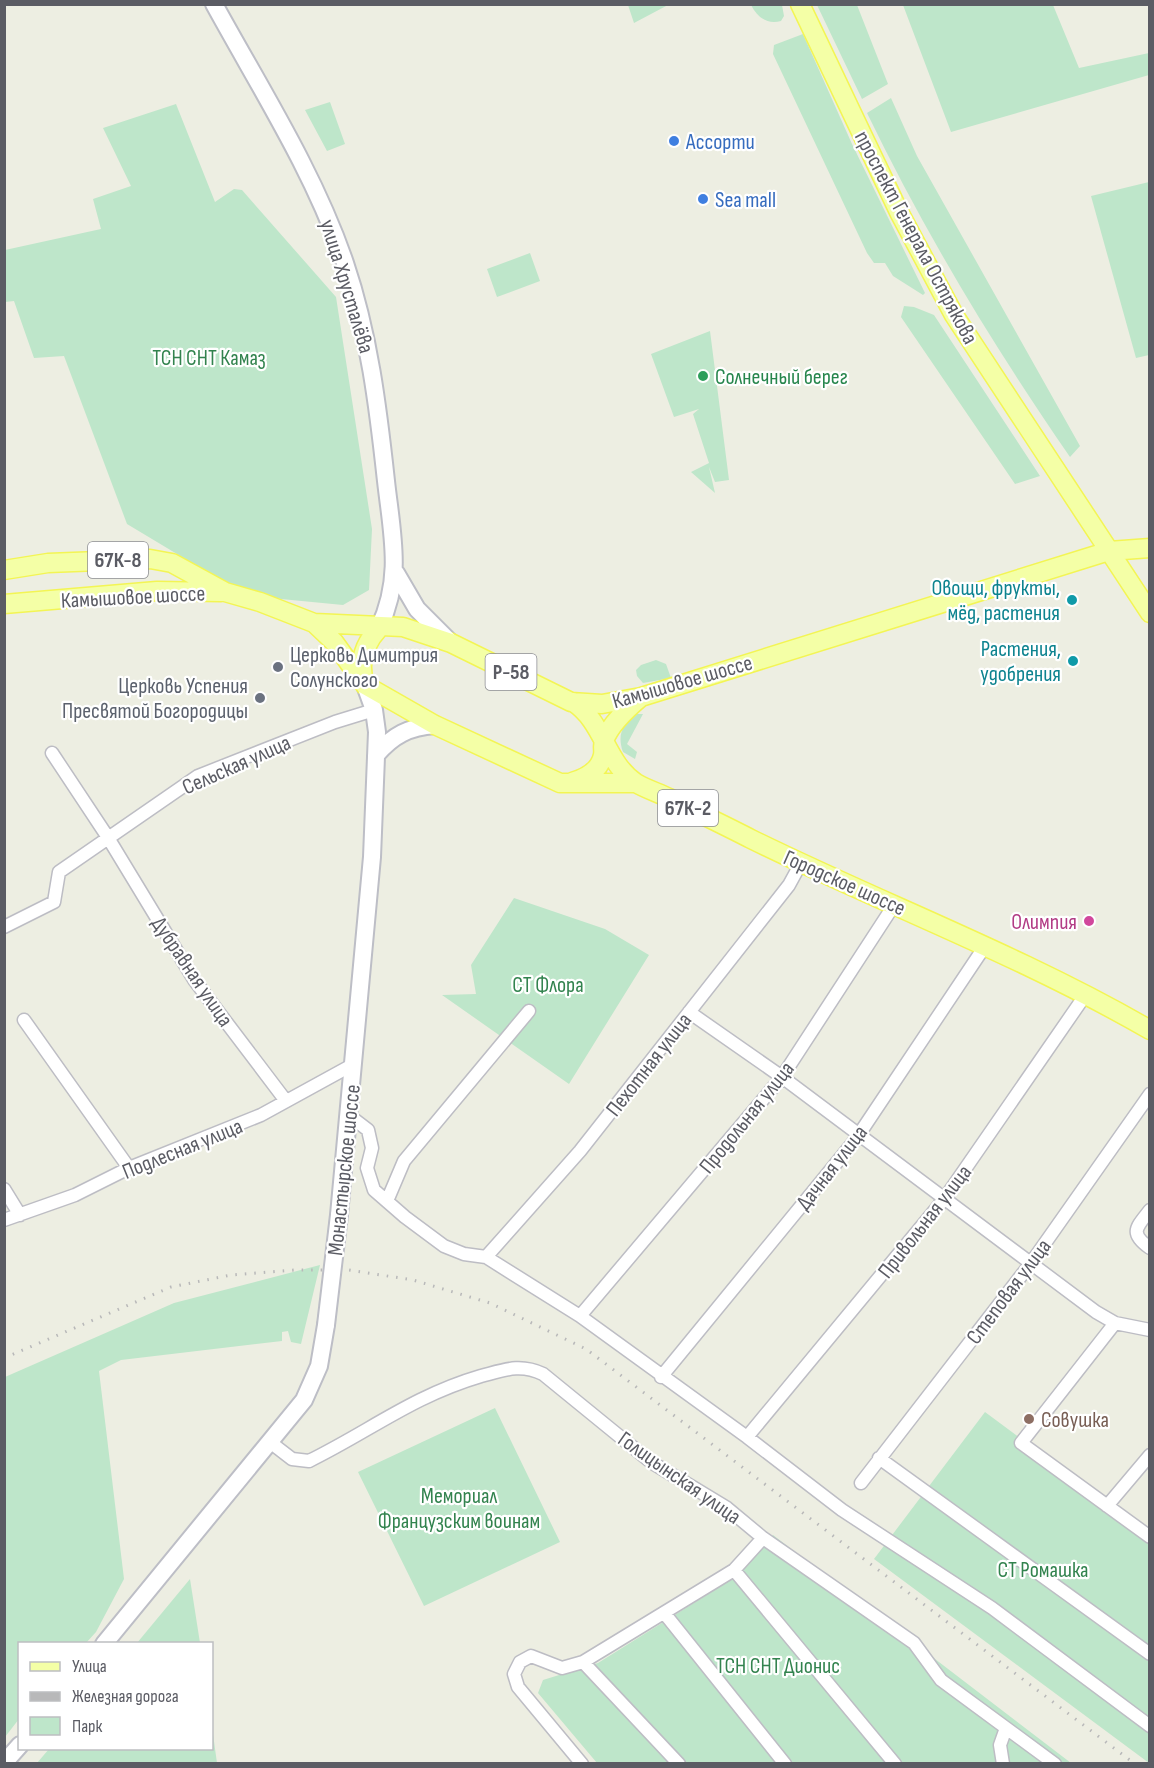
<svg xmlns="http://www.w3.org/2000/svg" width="1154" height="1768" viewBox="0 0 1154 1768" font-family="'Sofia Sans Condensed',sans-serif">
<rect width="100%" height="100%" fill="#edeee2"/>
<path fill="#bee6ca" d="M 628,5 L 628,4 L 668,5 L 634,23 Z
M 751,5 L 782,5 L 784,16 L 781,21 C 767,25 757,17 751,5 Z
M 817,5 L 857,5 L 888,84 L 862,99 Z
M 903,5 L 1053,5 L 1079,68 L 1149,53 L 1149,75 L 951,132 Z
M 803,34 L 852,144 L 925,293 L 923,295 L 893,276 L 885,263 L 874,263 L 867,253 L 773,54 L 774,45 Z
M 891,98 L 917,156 L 1080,446 L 1070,457 C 994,347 925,233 867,113 Z
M 330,102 L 345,144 L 327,151 L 305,110 Z
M 176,104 L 215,202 L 234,189 L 242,190 L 336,297 L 372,529 L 369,590 L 343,605 L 281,599 L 232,587 L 127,524 L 64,356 L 34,358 L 14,301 L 5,302 L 5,250 L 101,229 L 93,199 L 131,186 L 103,128 Z
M 1149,182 L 1149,355 L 1136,358 L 1091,196 Z
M 530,253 L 540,281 L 497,297 L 487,269 Z
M 904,306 L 914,307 L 934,315 L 1040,476 L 1015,484 L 901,317 Z
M 710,331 L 729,480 L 715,482 L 709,467 L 715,493 L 691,472 L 709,463 L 693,414 L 699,409 L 674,417 L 651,354 Z
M 656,660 L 666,664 L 671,678 L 643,683 L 637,676 L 636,670 L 641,665 Z
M 637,714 L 643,714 L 627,744 L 637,752 L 635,759 L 623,752 C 617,735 622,724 637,714 Z
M 514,898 L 605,929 L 649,955 L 569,1084 L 442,995 L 476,994 L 471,965 Z
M 320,1265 L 301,1344 L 291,1342 L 288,1331 L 282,1332 L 282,1341 L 121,1360 L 99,1371 L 124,1579 L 96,1632 L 86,1643 L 20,1644 L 19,1719 L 5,1737 L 5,1377 L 174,1303 Z
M 495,1408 L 560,1542 L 424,1606 L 358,1472 Z
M 985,1412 L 1149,1534 L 1149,1763 L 874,1559 Z
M 773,1535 L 1071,1763 L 597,1763 L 538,1693 L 543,1680 L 598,1663 L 713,1591 L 764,1547 Z
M 190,1579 L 200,1643 L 137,1643 Z
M 212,1727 L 217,1763 L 37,1763 L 49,1749 L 212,1748 Z"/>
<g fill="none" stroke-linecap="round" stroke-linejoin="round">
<defs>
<path id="street" d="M 52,753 L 107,836 L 195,981 L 286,1101
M 4,927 L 54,902 L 59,872 L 198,776 L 335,722 L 374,710
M 689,1012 L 782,1077 L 1096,1312 L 1115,1323 L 1150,1330
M 24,1020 L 129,1168
M 351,1117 L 368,1130 L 372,1148 L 367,1168 L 374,1190 L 405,1217 L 444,1246 L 464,1254 L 486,1257 L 580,1316 L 747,1437 L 842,1510 L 992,1608 L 1150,1726
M 4,1189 L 20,1215
M 387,1201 L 404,1161 L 529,1011
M 1150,1210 C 1136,1228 1129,1233 1150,1248
M 4,1220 L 75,1195 L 129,1168 L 261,1115 L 354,1064
M 486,1257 L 580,1151 L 789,885 L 801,863
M 580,1316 L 782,1077 L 894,905
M 1115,1323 L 1021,1443 L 1150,1537
M 661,1377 L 856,1139 L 985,946
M 747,1437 L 945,1198 L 1086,994
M 270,1442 L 292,1459 L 309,1461 C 370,1431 413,1396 481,1376 C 504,1370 520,1363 543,1374 L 651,1462 L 727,1508 L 763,1538 L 914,1643 L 941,1680 L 1055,1764
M 879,1458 L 1150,1654
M 861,1483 L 1031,1263 L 1150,1094
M 1107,1506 L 1150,1455
M 734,1570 L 895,1764
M 665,1614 L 785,1764
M 583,1662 L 679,1764
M 582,1764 L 518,1687 L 514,1674 L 520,1662 L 531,1656 L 562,1668 L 583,1662 L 734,1570 L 763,1538
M 1003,1764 L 1000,1745 L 1006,1728"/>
<path id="secondary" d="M 214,4 C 260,88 314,172 345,263 C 369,334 378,407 386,481 C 392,535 403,577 379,628
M 396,573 L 417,609 L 451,643
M 376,755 C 393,735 409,727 435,725
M 339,1215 L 372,857 L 377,732 L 374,710 L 365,685
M 104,1644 L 304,1400 L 319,1366 L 326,1325
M 4,1763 L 20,1745"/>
<path id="primary" d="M 800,4 L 899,212 L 954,315 L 1150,613
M 4,570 L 48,563 L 150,559 L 172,563 L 225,592 L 260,602 L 314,623 L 403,627 L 451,643 L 571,702 L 602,704 L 641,697 L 1109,551 L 1150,548
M 4,604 L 157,591 L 221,592
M 314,623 L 334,642 L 365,685 L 435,725 L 560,783 L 636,783
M 364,681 C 358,660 365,643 379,628
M 573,702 C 604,722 605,762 636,783 C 646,789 659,793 669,798 C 696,812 724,825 751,839 C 883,904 1022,956 1150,1030
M 572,782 C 586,778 600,770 603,755 C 604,750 602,745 604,741 C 610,724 628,708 641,697"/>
</defs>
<use href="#street" stroke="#bdbdc4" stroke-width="15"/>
<use href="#secondary" stroke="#bdbec6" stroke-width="20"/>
<use href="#primary" stroke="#f3f554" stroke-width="21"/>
<use href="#street" stroke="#fff" stroke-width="12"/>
<use href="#secondary" stroke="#fff" stroke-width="16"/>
<use href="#primary" stroke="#f4ffa6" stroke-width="18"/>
<path stroke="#b8b8b9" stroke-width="3" stroke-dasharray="1.5 8" stroke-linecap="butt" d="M 4,1358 L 171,1287 L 231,1275 L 295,1270 L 349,1270 L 413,1280 L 490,1303 L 586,1349 L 1135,1764"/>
<defs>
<path id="secondary-bridge" d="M 326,1325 L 339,1215"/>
</defs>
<use href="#secondary-bridge" stroke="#bdbec6" stroke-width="20" stroke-linecap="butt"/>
<use href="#secondary-bridge" stroke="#fff" stroke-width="16"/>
</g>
<g fill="#3f7fe0" stroke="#fff" stroke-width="2">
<circle cx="674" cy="141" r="6"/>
<circle cx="703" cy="199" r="6"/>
</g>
<circle fill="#2e9e5b" stroke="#fff" stroke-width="2" cx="703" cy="376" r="6"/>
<g fill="#0f9aa8" stroke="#fff" stroke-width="2">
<circle cx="1072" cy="600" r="6"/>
<circle cx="1073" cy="661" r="6"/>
</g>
<g fill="#6b7280" stroke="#fff" stroke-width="2">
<circle cx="278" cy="667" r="6"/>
<circle cx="260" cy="698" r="6"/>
</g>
<circle fill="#d1479c" stroke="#fff" stroke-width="2" cx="1089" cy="921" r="6"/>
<circle fill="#8d6e63" stroke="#fff" stroke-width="2" cx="1029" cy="1419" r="6"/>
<g text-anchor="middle" stroke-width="4.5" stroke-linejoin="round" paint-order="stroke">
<g fill="#fff" stroke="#8c8d92" stroke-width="1.5">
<rect x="88" y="542" width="60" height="36" rx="4.5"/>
<rect x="485.5" y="654" width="51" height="36" rx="4.5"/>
<rect x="658" y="790" width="60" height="36" rx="4.5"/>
</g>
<g font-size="21" font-weight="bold" fill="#5b5c64">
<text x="118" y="567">67К-8</text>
<text x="511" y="679">Р-58</text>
<text x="688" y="815">67К-2</text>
</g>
<g font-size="22" fill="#366cbe" stroke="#fff" text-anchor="start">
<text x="686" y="149">Ассорти</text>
<text x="715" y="207">Sea mall</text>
</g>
<g font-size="22" fill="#5b5c64" stroke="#fff">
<text transform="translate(917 237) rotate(62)" y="8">проспект Генерала Острякова</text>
<text transform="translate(348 286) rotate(73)" y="8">улица Хрусталёва</text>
<text transform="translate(133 596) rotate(-3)" y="8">Камышовое шоссе</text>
<text transform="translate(682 681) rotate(-16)" y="8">Камышовое шоссе</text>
<text transform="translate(236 764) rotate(-24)" y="8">Сельская улица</text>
<text transform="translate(845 882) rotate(24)" y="8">Городское шоссе</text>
<text transform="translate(193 971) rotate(56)" y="8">Дубравная улица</text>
<text transform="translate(648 1064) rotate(-52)" y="8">Пехотная улица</text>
<text transform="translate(746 1117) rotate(-51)" y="8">Продольная улица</text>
<text transform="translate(182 1148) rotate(-22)" y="8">Подлесная улица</text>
<text transform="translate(831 1167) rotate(-52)" y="8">Дачная улица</text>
<text transform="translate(343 1170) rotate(-84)" y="8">Монастырское шоссе</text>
<text transform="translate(924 1221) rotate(-52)" y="8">Привольная улица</text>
<text transform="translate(1008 1291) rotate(-53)" y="8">Степовая улица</text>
<text transform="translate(680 1477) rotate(35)" y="8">Голицынская улица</text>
</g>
<g font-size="22" fill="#32834e" stroke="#fff">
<text x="209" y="365">ТСН СНТ Камаз</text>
<text x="548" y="992">СТ Флора</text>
<text x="459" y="1503">Мемориал<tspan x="459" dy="25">Французским воинам</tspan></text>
<text x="1043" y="1577">СТ Ромашка</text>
<text x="778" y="1673">ТСН СНТ Дионис</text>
</g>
<g font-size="22" fill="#27864d" stroke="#fff" text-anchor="start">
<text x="715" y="384">Солнечный берег</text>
</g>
<g font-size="22" fill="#0d838f" stroke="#fff" text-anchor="end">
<text x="1060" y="595">Овощи, фрукты,<tspan x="1060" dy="25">мёд, растения</tspan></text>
<text x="1061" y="656">Растения,<tspan x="1061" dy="25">удобрения</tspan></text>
</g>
<g font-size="22" fill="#5b616d" stroke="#fff" text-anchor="start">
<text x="290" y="662">Церковь Димитрия<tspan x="290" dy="25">Солунского</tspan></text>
<text x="248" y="693" text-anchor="end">Церковь Успения<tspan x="248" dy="25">Пресвятой Богородицы</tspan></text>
</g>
<g font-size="22" fill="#b23c85" stroke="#fff" text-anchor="end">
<text x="1077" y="929">Олимпия</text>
</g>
<g font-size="22" fill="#785e54" stroke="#fff" text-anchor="start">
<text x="1041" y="1427">Совушка</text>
</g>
</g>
<rect width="1154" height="1768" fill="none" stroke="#5b5c64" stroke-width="12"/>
<rect x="18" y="1642" width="195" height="108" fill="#ffffff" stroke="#bdbec1" stroke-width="1.5"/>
<rect x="30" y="1662" width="30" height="9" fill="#f4ffa6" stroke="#bdbec1" stroke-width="1.5"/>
<text x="72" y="1672" font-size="18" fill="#5b5c64">Улица</text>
<rect x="30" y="1692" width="30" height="9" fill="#b8b8b9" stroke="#bdbec1" stroke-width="1.5"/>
<text x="72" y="1702" font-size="18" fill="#5b5c64">Железная дорога</text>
<rect x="30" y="1717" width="30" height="18" fill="#bee6ca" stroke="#bdbec1" stroke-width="1.5"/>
<text x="72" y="1732" font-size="18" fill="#5b5c64">Парк</text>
</svg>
